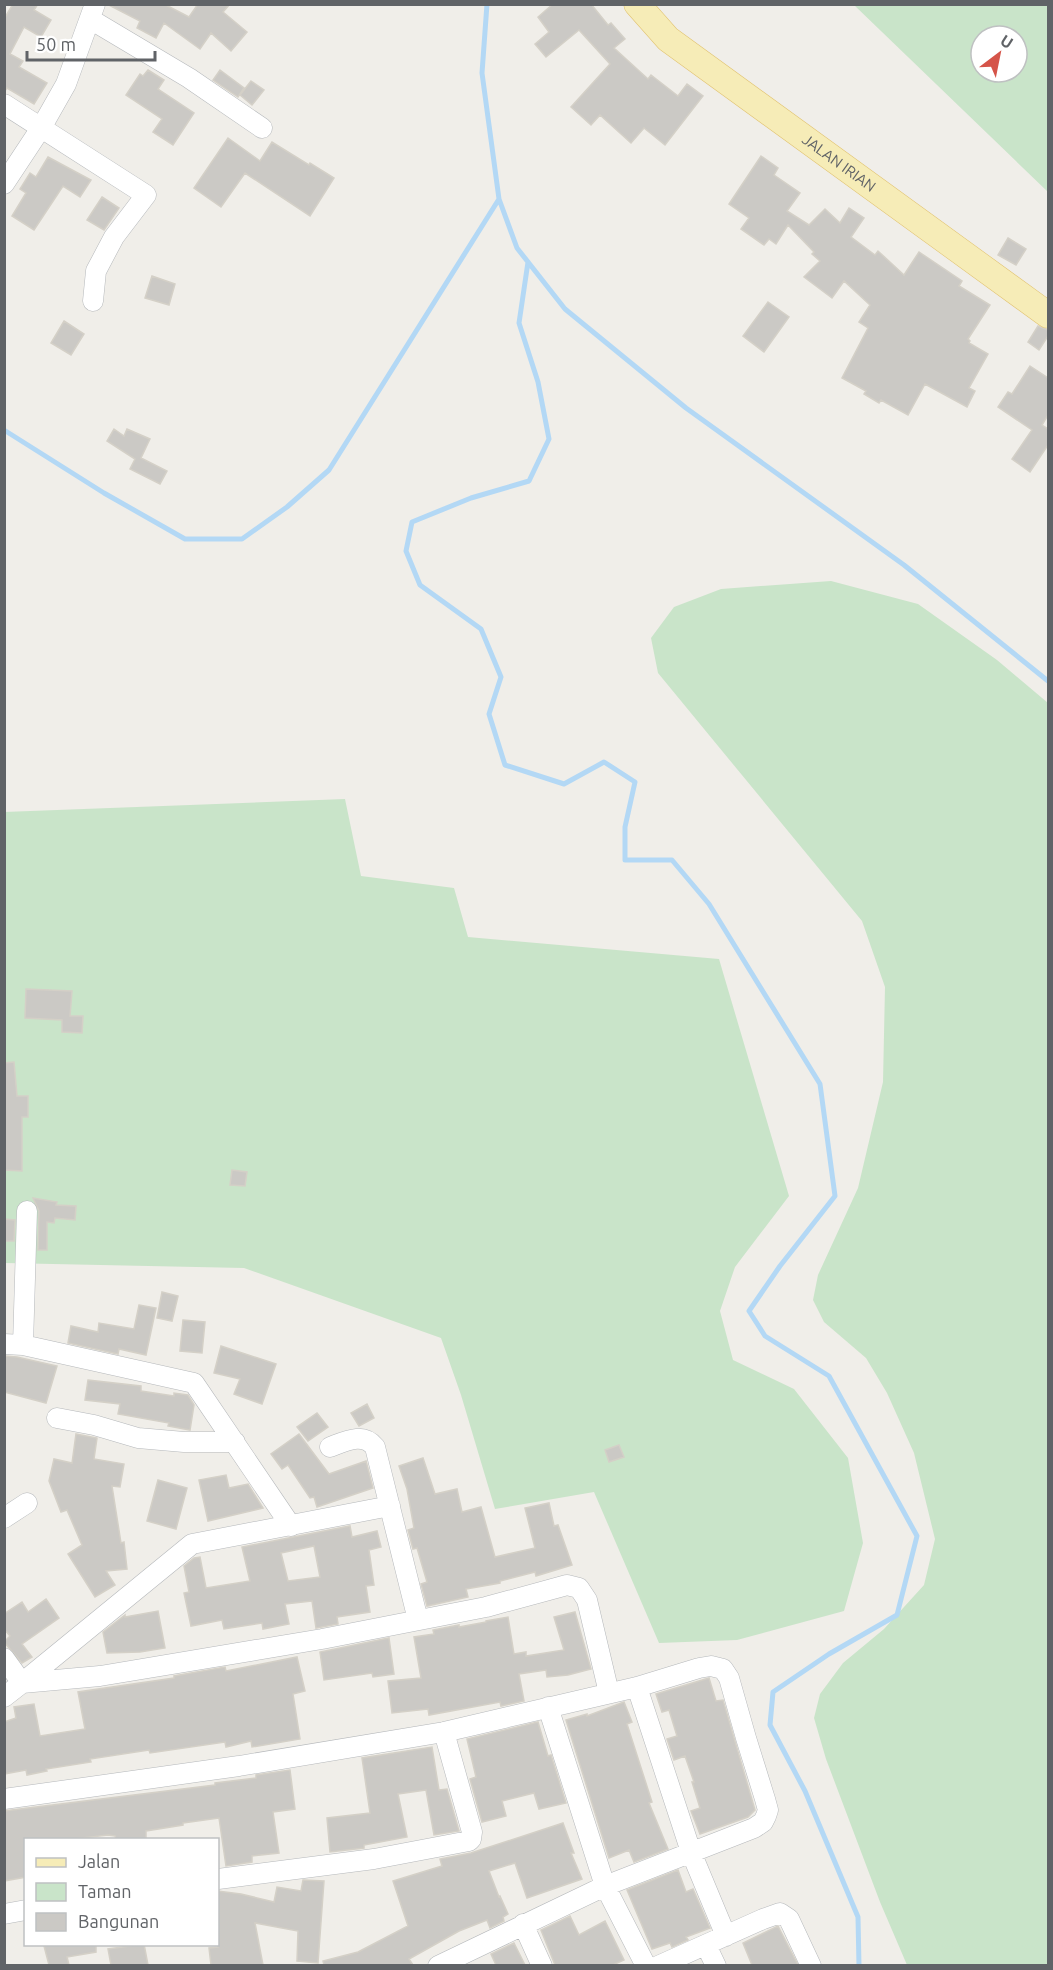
<svg xmlns="http://www.w3.org/2000/svg" width="1053" height="1970" viewBox="0 0 1053 1970" font-family="Ubuntu,sans-serif">
<rect width="100%" height="100%" fill="#f0eee9"/>
<path fill="#c9e4c9" fill-rule="evenodd" d="M 854,5 L 1048,5 L 1048,192 ZM 981,36 L 1017,36 L 1017,72 L 981,72 Z
M 831,581 L 918,604 L 997,660 L 1048,703 L 1048,1965 L 907,1965 L 880,1902 L 826,1759 L 814,1718 L 820,1694 L 843,1663 L 884,1629 L 924,1585 L 935,1539 L 914,1453 L 887,1393 L 866,1358 L 824,1322 L 813,1300 L 818,1275 L 858,1188 L 883,1082 L 885,987 L 862,921 L 658,673 L 651,638 L 674,607 L 721,589 Z
M 345,799 L 361,876 L 454,888 L 468,937 L 719,959 L 789,1196 L 735,1267 L 720,1311 L 733,1360 L 794,1389 L 848,1458 L 863,1543 L 844,1611 L 737,1640 L 659,1643 L 594,1492 L 495,1509 L 461,1395 L 441,1338 L 244,1268 L 5,1263 L 4,812 Z"/>
<g fill="none" stroke-linecap="round" stroke-linejoin="round">
<path stroke="#b3d8f5" stroke-width="5" d="M 499,199 L 517,248 L 565,309 L 686,408 L 904,565 L 1048,681
M 528,262 L 519,323 L 538,382 L 549,439 L 529,481 L 471,498 L 412,522 L 406,551 L 420,585 L 481,629 L 501,677 L 489,714 L 505,765 L 564,784 L 604,762 L 635,782 L 625,827 L 625,860 L 672,860 L 709,904 L 820,1084 L 835,1196 L 780,1266 L 749,1311 L 765,1336 L 829,1376 L 917,1536 L 897,1615 L 829,1654 L 773,1692 L 770,1725 L 805,1791 L 858,1917 L 859,1966
M 4,430 L 104,493 L 185,539 L 242,539 L 287,507 L 329,470 L 499,199 L 482,73 L 487,4"/>
</g>
<path fill="#cbc9c5" stroke="#d4d0c7" stroke-width="1.5" fill-rule="evenodd" d="M 13,4 L 38,4 L 34,10 L 51,20 L 41,37 L 24,27 L 10,54 L 23,61 L 19,67 L 47,83 L 34,104 L 7,88 L 4,92 L 4,19 Z
M 107,4 L 164,4 L 189,17 L 198,4 L 230,4 L 223,12 L 247,32 L 231,51 L 211,33 L 200,49 L 164,23 L 156,38 L 137,28 L 140,21 Z
M 553,4 L 591,4 L 608,25 L 611,23 L 625,39 L 614,48 L 648,79 L 651,75 L 678,96 L 687,84 L 703,96 L 665,145 L 644,128 L 631,143 L 600,115 L 591,125 L 571,107 L 610,64 L 579,30 L 546,57 L 535,44 L 549,32 L 538,17 Z
M 148,70 L 164,80 L 158,89 L 194,113 L 173,145 L 153,132 L 162,119 L 126,95 L 140,74 L 143,76 Z
M 220,70 L 244,88 L 238,97 L 213,80 Z
M 251,81 L 264,90 L 252,105 L 240,95 Z
M 228,138 L 260,161 L 272,142 L 309,165 L 310,163 L 334,178 L 310,216 L 245,173 L 221,207 L 194,188 Z
M 761,156 L 778,168 L 774,175 L 800,193 L 787,211 L 809,225 L 825,209 L 840,223 L 849,208 L 864,218 L 851,237 L 875,255 L 878,251 L 904,275 L 919,252 L 962,281 L 959,286 L 990,305 L 968,339 L 970,341 L 969,343 L 988,354 L 969,388 L 975,391 L 967,407 L 925,384 L 908,415 L 881,400 L 879,403 L 864,394 L 866,391 L 842,378 L 868,328 L 859,322 L 870,305 L 844,281 L 832,298 L 804,277 L 820,261 L 812,254 L 814,252 L 788,225 L 776,244 L 769,239 L 764,245 L 741,229 L 749,218 L 729,204 Z
M 48,157 L 91,180 L 80,197 L 63,186 L 34,230 L 12,216 L 26,193 L 20,189 L 30,173 L 36,177 Z
M 102,197 L 119,208 L 104,230 L 87,220 Z
M 1008,238 L 1026,249 L 1016,265 L 998,255 Z
M 152,276 L 175,284 L 169,305 L 145,298 Z
M 768,302 L 789,317 L 764,352 L 743,336 Z
M 64,321 L 84,334 L 71,355 L 51,343 Z
M 1038,326 L 1048,330 L 1048,336 L 1039,350 L 1028,342 Z
M 1030,366 L 1048,378 L 1048,415 L 1042,425 L 1048,429 L 1048,445 L 1030,472 L 1012,459 L 1032,430 L 998,407 L 1008,392 L 1012,394 Z
M 114,429 L 124,436 L 127,429 L 150,439 L 141,458 L 167,471 L 160,484 L 130,469 L 135,459 L 107,441 Z
M 26,989 L 72,991 L 70,1016 L 83,1016 L 82,1033 L 62,1032 L 62,1020 L 25,1018 Z
M 14,1062 L 17,1096 L 28,1096 L 28,1117 L 22,1117 L 22,1171 L 4,1170 L 4,1063 Z
M 232,1170 L 247,1172 L 245,1186 L 230,1185 Z
M 33,1198 L 57,1202 L 56,1205 L 76,1206 L 75,1220 L 55,1218 L 54,1223 L 47,1222 L 47,1250 L 38,1250 L 39,1211 Z
M 4,1219 L 15,1220 L 14,1241 L 4,1241 Z
M 162,1292 L 178,1296 L 172,1321 L 157,1318 Z
M 139,1305 L 156,1308 L 146,1355 L 119,1349 L 118,1354 L 68,1343 L 71,1326 L 98,1332 L 99,1323 L 134,1329 Z
M 183,1320 L 205,1322 L 202,1353 L 180,1351 Z
M 221,1346 L 276,1364 L 262,1404 L 234,1394 L 240,1379 L 214,1373 Z
M 4,1356 L 17,1357 L 57,1366 L 46,1403 L 4,1392 Z
M 88,1380 L 141,1386 L 141,1391 L 174,1396 L 174,1393 L 188,1395 L 194,1405 L 190,1430 L 168,1426 L 169,1423 L 118,1414 L 120,1404 L 85,1400 Z
M 367,1404 L 374,1418 L 359,1426 L 351,1413 Z
M 317,1413 L 328,1427 L 308,1441 L 297,1427 Z
M 76,1434 L 97,1438 L 94,1459 L 124,1464 L 120,1487 L 112,1486 L 121,1543 L 124,1542 L 127,1569 L 106,1571 L 115,1585 L 95,1597 L 68,1554 L 82,1545 L 67,1510 L 61,1512 L 49,1481 L 54,1459 L 72,1463 Z
M 299,1434 L 329,1474 L 366,1461 L 373,1488 L 317,1507 L 314,1497 L 310,1498 L 288,1465 L 282,1469 L 271,1454 Z
M 619,1445 L 624,1457 L 609,1462 L 605,1450 Z
M 423,1458 L 435,1494 L 457,1489 L 462,1512 L 481,1507 L 495,1557 L 535,1548 L 525,1508 L 549,1503 L 554,1526 L 558,1525 L 572,1565 L 536,1576 L 535,1572 L 500,1581 L 500,1583 L 466,1589 L 468,1597 L 427,1606 L 421,1584 L 427,1582 L 417,1548 L 413,1549 L 408,1530 L 414,1528 L 407,1489 L 399,1466 Z
M 226,1475 L 229,1488 L 248,1484 L 263,1508 L 208,1521 L 199,1480 Z
M 158,1480 L 187,1488 L 176,1529 L 147,1521 Z
M 350,1526 L 352,1537 L 377,1531 L 381,1547 L 369,1550 L 374,1585 L 366,1586 L 370,1612 L 337,1617 L 338,1624 L 316,1628 L 312,1601 L 285,1604 L 289,1624 L 263,1629 L 262,1623 L 224,1629 L 222,1620 L 191,1626 L 184,1593 L 189,1592 L 184,1566 L 194,1558 L 200,1557 L 206,1588 L 250,1581 L 242,1547 ZM 314,1546 L 320,1577 L 288,1581 L 281,1553 Z
M 46,1599 L 59,1618 L 22,1644 L 32,1657 L 22,1663 L 4,1642 L 10,1636 L 4,1629 L 4,1614 L 22,1602 L 28,1612 Z
M 158,1611 L 165,1648 L 140,1652 L 107,1653 L 103,1632 L 125,1615 L 125,1617 Z
M 575,1612 L 591,1669 L 568,1675 L 547,1677 L 546,1670 L 519,1674 L 524,1701 L 501,1706 L 500,1702 L 429,1715 L 428,1709 L 392,1713 L 388,1681 L 421,1678 L 414,1637 L 434,1634 L 433,1630 L 459,1625 L 459,1627 L 486,1622 L 486,1621 L 508,1617 L 514,1654 L 526,1652 L 526,1656 L 564,1650 L 554,1617 Z
M 389,1638 L 394,1674 L 373,1677 L 372,1673 L 324,1680 L 320,1652 Z
M 297,1657 L 305,1691 L 293,1694 L 300,1739 L 252,1747 L 251,1741 L 226,1747 L 225,1742 L 150,1753 L 149,1750 L 90,1759 L 91,1762 L 46,1769 L 47,1771 L 27,1775 L 26,1770 L 4,1774 L 4,1722 L 16,1718 L 14,1707 L 34,1704 L 40,1736 L 85,1729 L 78,1692 L 174,1678 L 174,1676 L 225,1667 L 226,1671 Z
M 709,1678 L 716,1701 L 723,1700 L 755,1810 L 748,1817 L 700,1834 L 691,1811 L 700,1808 L 692,1782 L 694,1782 L 685,1756 L 674,1760 L 667,1739 L 677,1736 L 669,1710 L 662,1712 L 656,1694 Z
M 624,1702 L 632,1722 L 627,1724 L 652,1802 L 649,1803 L 668,1849 L 634,1862 L 629,1850 L 609,1858 L 566,1720 L 587,1714 L 587,1716 Z
M 538,1722 L 548,1756 L 551,1755 L 566,1803 L 539,1809 L 534,1793 L 502,1801 L 506,1816 L 482,1822 L 470,1779 L 476,1777 L 467,1739 Z
M 432,1747 L 439,1790 L 447,1789 L 459,1831 L 434,1835 L 426,1790 L 398,1794 L 407,1837 L 364,1845 L 364,1848 L 330,1852 L 327,1818 L 370,1813 L 362,1758 Z
M 290,1770 L 295,1809 L 273,1812 L 279,1853 L 252,1856 L 252,1862 L 226,1866 L 219,1818 L 183,1823 L 183,1825 L 146,1831 L 146,1839 L 116,1839 L 115,1836 L 108,1835 L 74,1839 L 26,1839 L 26,1877 L 4,1881 L 4,1811 L 215,1785 L 215,1783 L 256,1778 L 256,1775 Z
M 563,1823 L 574,1853 L 571,1853 L 582,1879 L 527,1898 L 515,1863 L 489,1871 L 499,1897 L 500,1896 L 508,1914 L 503,1917 L 504,1921 L 490,1928 L 487,1920 L 459,1931 L 409,1959 L 413,1965 L 324,1965 L 323,1961 L 358,1952 L 408,1926 L 393,1881 L 442,1866 L 440,1859 L 471,1853 Z
M 678,1870 L 686,1892 L 693,1889 L 710,1928 L 686,1937 L 688,1940 L 672,1947 L 670,1943 L 652,1949 L 627,1890 Z
M 303,1880 L 324,1881 L 318,1963 L 297,1961 L 298,1931 L 255,1923 L 263,1965 L 211,1965 L 209,1948 L 218,1947 L 218,1891 L 241,1894 L 274,1902 L 277,1887 L 301,1891 Z
M 570,1916 L 579,1935 L 605,1921 L 624,1960 L 613,1965 L 555,1965 L 541,1930 Z
M 778,1926 L 798,1965 L 752,1965 L 743,1943 Z
M 514,1943 L 525,1965 L 496,1965 L 491,1954 Z
M 54,1944 L 96,1944 L 96,1952 L 67,1957 L 69,1965 L 49,1965 L 44,1946 Z
M 144,1944 L 148,1965 L 111,1965 L 108,1949 Z"/>
<g fill="none" stroke-linecap="round" stroke-linejoin="round">
<defs>
<path id="minor" d="M 90,19 L 189,78 L 262,128
M 4,104 L 146,195 L 114,237 L 96,271 L 93,301
M 4,184 L 41,128 L 66,84 L 95,4
M 4,1344 L 23,1345 L 194,1383 L 291,1526
M 23,1345 L 27,1211
M 57,1418 L 94,1425 L 138,1438 L 184,1442 L 235,1442
M 330,1447 C 346,1441 363,1432 375,1447 L 418,1620
M 4,1518 L 27,1503
M 4,1658 L 22,1683 L 192,1544 L 390,1506
M 637,1687 L 691,1852 L 726,1936
M 4,1697 L 22,1683 L 100,1676 L 322,1639 L 486,1607 L 567,1585 L 579,1588 L 587,1600 L 609,1693
M 548,1707 L 605,1886 L 646,1966
M 4,1799 L 239,1766 L 444,1732 L 637,1687 L 699,1668 L 711,1666 L 723,1669 L 729,1678 L 746,1738 L 765,1799 L 768,1810 L 766,1816 L 763,1822 L 754,1828 L 605,1886 L 438,1966
M 218,1879 L 374,1859 L 469,1841 L 471,1839 L 472,1832 L 444,1732
M 4,1914 L 26,1910
M 523,1924 L 542,1966
M 706,1945 L 716,1966
M 658,1966 L 763,1919 L 780,1913 L 789,1919 L 811,1966"/>
<g id="major">
<path id="s1" d="M 637,4 L 668,39 L 1048,315"/>
</g>
</defs>
<use href="#minor" stroke="#b5b8bb" stroke-width="21"/>
<use href="#major" stroke="#e1c270" stroke-width="27"/>
<use href="#minor" stroke="#fff" stroke-width="20"/>
<use href="#major" stroke="#f6ecb7" stroke-width="26"/>
</g>
<g text-anchor="middle" stroke-width="5" stroke-linejoin="round" paint-order="stroke">
<g font-size="15" fill="#606367" stroke="#fff">
<text dy="5" stroke="none"><textPath href="#s1" startOffset="258">JALAN IRIAN</textPath></text>
</g>
</g>
<rect width="1053" height="1970" fill="none" stroke="#606367" stroke-width="12"/>
<rect x="24" y="1838" width="195" height="108" fill="#ffffff" stroke="#bfc1c2" stroke-width="1.5"/>
<rect x="36" y="1858" width="30" height="9" fill="#f6ecb7" stroke="#bfc1c2" stroke-width="1.5"/>
<text x="78" y="1868" font-size="18" fill="#606367">Jalan</text>
<rect x="36" y="1883" width="30" height="18" fill="#c9e4c9" stroke="#bfc1c2" stroke-width="1.5"/>
<text x="78" y="1898" font-size="18" fill="#606367">Taman</text>
<rect x="36" y="1913" width="30" height="18" fill="#cbc9c5" stroke="#bfc1c2" stroke-width="1.5"/>
<text x="78" y="1928" font-size="18" fill="#606367">Bangunan</text>
<g transform="translate(999 54) rotate(32)"><circle r="28" fill="#ffffff" stroke="#bfc1c2" stroke-width="1.5"/>
<path d="M0-4.5L10 22L0 15L-10 22Z" fill="#d55449"/>
<text y="-9" font-size="16" font-weight="bold" text-anchor="middle" fill="#606367">U</text>
</g>
<path d="M27 51v9h128v-9" fill="none" stroke="#606367" stroke-width="3"/>
<text x="36" y="51" font-size="18" fill="#606367" stroke="#ffffff" stroke-width="4.5" paint-order="stroke">50 m</text>
</svg>
